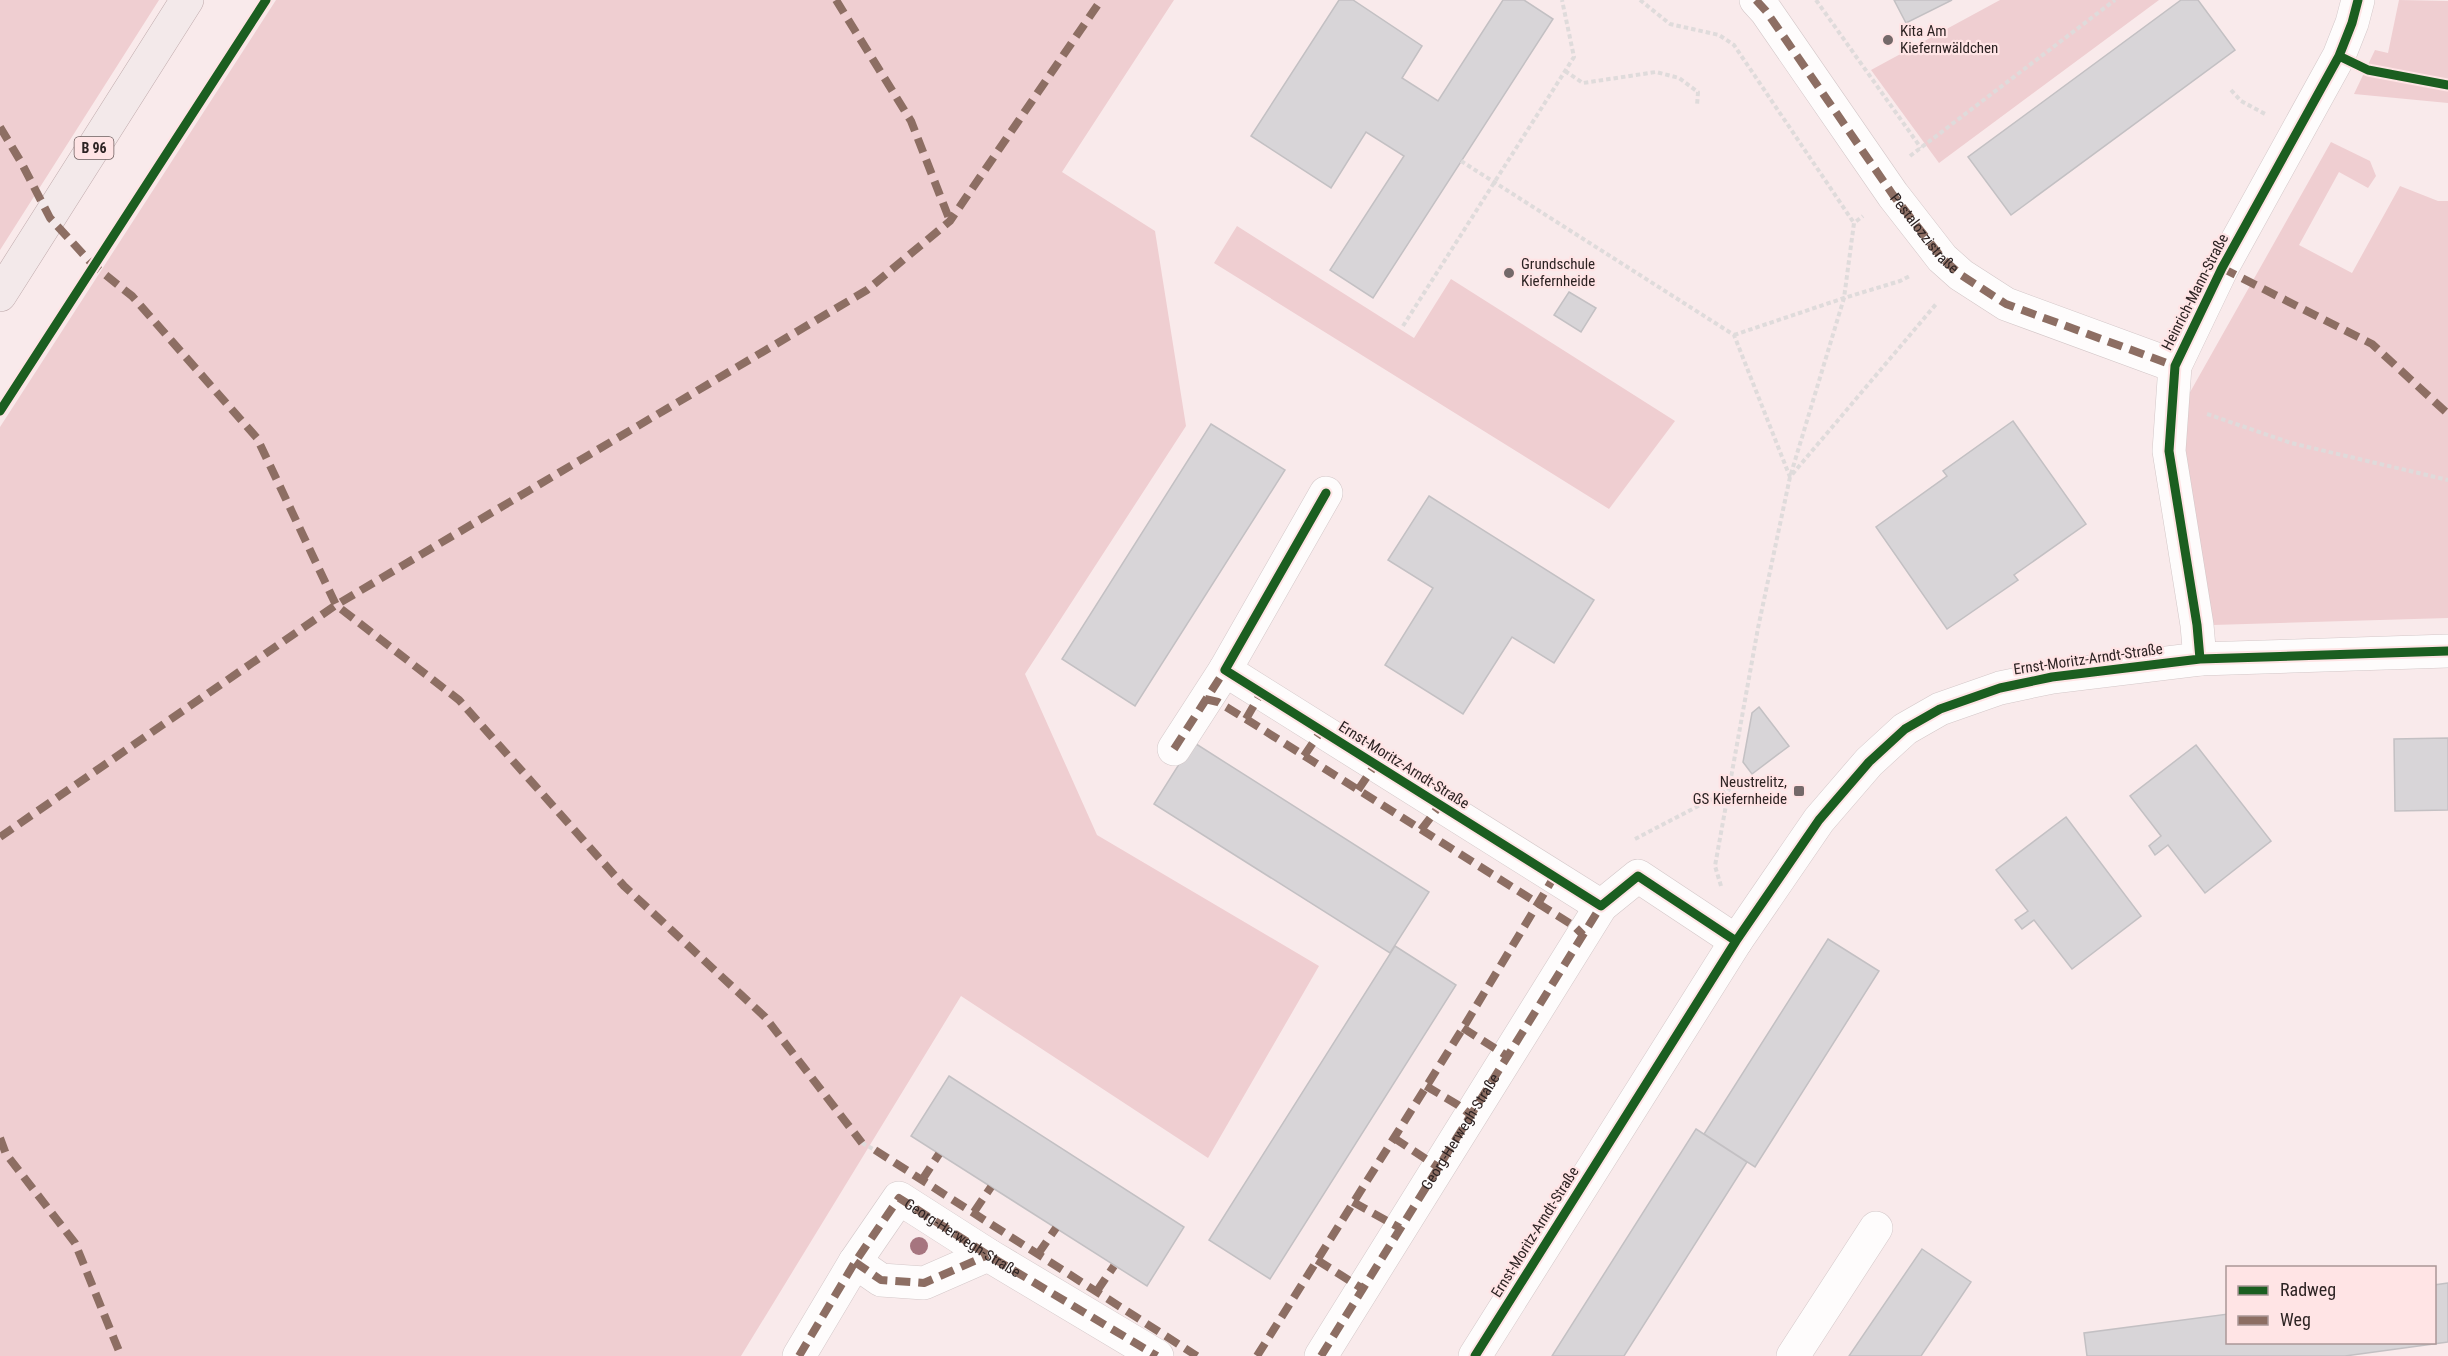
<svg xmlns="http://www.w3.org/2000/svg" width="2448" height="1356" viewBox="0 0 2448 1356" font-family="'Roboto Condensed',sans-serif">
<rect width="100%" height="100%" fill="#f9eaeb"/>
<path fill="#efced1" d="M 0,0 L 159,0 L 0,250 Z
M 276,0 L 1174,0 L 1062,172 L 1155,231 L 1186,426 L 1025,674 L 1097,835 L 1319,966 L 1208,1158 L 961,996 L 741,1356 L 0,1356 L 0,427 Z
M 2000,0 L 2159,0 L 1939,163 L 1871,70 Z
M 2399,0 L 2448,1 L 2448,103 L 2354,94 L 2375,50 L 2388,53 Z
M 2331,142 L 2370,161 L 2376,176 L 2368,188 L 2339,172 L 2299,245 L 2352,273 L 2400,186 L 2438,201 L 2448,201 L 2448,618 L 2213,625 L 2181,450 L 2189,394 Z
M 1237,226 L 1414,338 L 1451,279 L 1675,421 L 1609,509 L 1214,263 Z"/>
<path fill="#d8d5d8" stroke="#c3c0c3" stroke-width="1.5" d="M 1339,0 L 1353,0 L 1422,46 L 1402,78 L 1438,101 L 1503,0 L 1524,0 L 1553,19 L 1373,298 L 1330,270 L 1404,156 L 1366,132 L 1331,188 L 1251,136 Z
M 1894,0 L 1952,0 L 1906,23 Z
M 2181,0 L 2198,0 L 2235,50 L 2011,215 L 1968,157 Z
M 1569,292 L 1596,308 L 1581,332 L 1554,315 Z
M 2013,421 L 2086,524 L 2014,575 L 2018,580 L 1947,629 L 1876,527 L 1947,476 L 1943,471 Z
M 1211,424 L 1285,470 L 1135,706 L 1062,659 Z
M 1429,496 L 1594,600 L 1554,663 L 1512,637 L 1463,714 L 1385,665 L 1433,588 L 1388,560 Z
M 1759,707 L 1789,746 L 1752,774 L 1743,762 L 1752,713 Z
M 2448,738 L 2448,810 L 2395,811 L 2394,739 Z
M 1193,742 L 1429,892 L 1390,953 L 1154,804 Z
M 2196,745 L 2271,841 L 2205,893 L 2168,845 L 2155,855 L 2149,846 L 2161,836 L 2130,796 Z
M 2066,817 L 2141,916 L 2072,969 L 2034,920 L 2022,929 L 2015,920 L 2028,911 L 1996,870 Z
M 1828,939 L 1879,971 L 1755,1167 L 1704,1134 Z
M 1395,946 L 1456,985 L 1270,1279 L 1209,1240 Z
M 949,1076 L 1184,1227 L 1147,1286 L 911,1136 Z
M 1696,1129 L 1747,1162 L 1624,1356 L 1552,1356 Z
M 1922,1249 L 1971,1282 L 1921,1356 L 1849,1356 Z
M 2448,1283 L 2448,1342 L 2345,1356 L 2087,1356 L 2084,1333 L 2228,1314 L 2228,1342 L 2434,1342 L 2434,1285 Z"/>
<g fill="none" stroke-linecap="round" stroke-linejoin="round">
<defs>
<g id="minor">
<path d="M 1756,0 L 1766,11 L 1893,195 L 1942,258 L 1961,275 L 2006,304 L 2175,366"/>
<path d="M 1326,493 L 1225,670 L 1601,906 L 1638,876 L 1736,941"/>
<path d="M 2200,659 L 2197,625 L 2169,451 L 2175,366 L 2222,268 L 2339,56 L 2352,23 L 2358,0"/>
<path d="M 1174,749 L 1225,670"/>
<path d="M 855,1262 L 881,1280 L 924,1283 L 988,1255"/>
<path d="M 799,1356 L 855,1262 L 899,1198 L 988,1255 L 1157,1356"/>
<path id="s1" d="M 1321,1356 L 1601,906"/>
<path d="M 1475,1356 L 1736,941 L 1819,820 L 1869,762 L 1905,729 L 1940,709 L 2000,688 L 2052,677 L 2200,659 L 2448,651"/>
<path d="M 1793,1356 L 1876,1228"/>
</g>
<path id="major" d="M 0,295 L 187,0"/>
</defs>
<use href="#minor" stroke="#d3c7c8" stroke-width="34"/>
<use href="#major" stroke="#c0abad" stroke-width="34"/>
<path stroke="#dfdbdb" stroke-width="4" stroke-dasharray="4.5 3" stroke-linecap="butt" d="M 1640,0 L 1670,24 L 1719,35 L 1734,45 L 1854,223
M 1816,0 L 1921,148
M 1565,71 L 1583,83 L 1656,72 L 1679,78 L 1698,92 L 1697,106
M 2372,71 L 2448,85
M 2231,90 L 2241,101 L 2267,115
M 1910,156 L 2115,0
M 1461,161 L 1734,335 L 1790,477 L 1937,303
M 1403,326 L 1574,57 L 1562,0
M 1734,335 L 1844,298 L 1900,281 L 1910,276
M 2207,414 L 2291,443 L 2448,480
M 1635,839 L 1729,790
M 1721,886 L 1715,866 L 1758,628 L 1790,477 L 1844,298 L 1854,223 L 1863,216
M 862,1143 L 875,1150"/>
<use href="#minor" stroke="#fefcfc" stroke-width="33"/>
<use href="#major" stroke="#f3e9ea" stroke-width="33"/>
<g stroke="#8d6e63" stroke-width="8" stroke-dasharray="15 8" stroke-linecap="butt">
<path d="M 836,0 L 911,121 L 950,221"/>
<path id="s2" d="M 1756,0 L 1766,11 L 1893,195 L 1942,258 L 1961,275 L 2006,304 L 2175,366"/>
<path d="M 0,127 L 21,162 L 50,218 L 93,265 L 132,296 L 257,438 L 336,605 L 459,700 L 624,886 L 765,1017 L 862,1143"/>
<path d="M 2222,268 L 2372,344 L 2448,414"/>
<path d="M 1205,699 L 1218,702 L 1246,719 L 1574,926 L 1583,935"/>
<path d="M 1246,719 L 1261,693"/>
<path d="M 1174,749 L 1225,670"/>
<path d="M 1304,756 L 1321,731"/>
<path d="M 1358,790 L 1375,765"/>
<path d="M 1421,830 L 1440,805"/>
<path d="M 0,837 L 336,605 L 867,290 L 950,221 L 1101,0"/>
<path d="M 1463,1028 L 1507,1056"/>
<path d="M 1426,1086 L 1458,1105 L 1471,1115"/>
<path d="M 0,1138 L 6,1154 L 75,1243 L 121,1356"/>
<path d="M 1394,1138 L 1438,1167"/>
<path d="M 875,1150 L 1197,1356"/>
<path d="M 922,1180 L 939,1154"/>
<path d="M 1353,1202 L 1400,1228"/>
<path d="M 974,1212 L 991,1187"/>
<path d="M 1038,1254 L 1056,1228"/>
<path d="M 1317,1260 L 1363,1289"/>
<path d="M 855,1262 L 881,1280 L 924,1283 L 988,1255"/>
<path d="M 1097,1291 L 1114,1266"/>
<path id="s3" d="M 799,1356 L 855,1262 L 899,1198 L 988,1255 L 1157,1356"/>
<path d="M 1257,1356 L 1463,1028 L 1554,877"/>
<path d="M 1321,1356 L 1601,906"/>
</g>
<defs>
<path id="cycleway" d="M 2339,56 L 2368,70 L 2448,85
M 0,411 L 266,0
M 1326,493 L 1225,670 L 1601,906 L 1638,876 L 1736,941
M 2200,659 L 2197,625 L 2169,451 L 2175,366 L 2222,268 L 2339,56 L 2352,23 L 2358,0
M 1475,1356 L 1736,941 L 1819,820 L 1869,762 L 1905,729 L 1940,709 L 2000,688 L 2052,677 L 2200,659 L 2448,651"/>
</defs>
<use href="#cycleway" stroke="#ffe4e5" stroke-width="13"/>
<use href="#cycleway" stroke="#1b5e20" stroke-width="9"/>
</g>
<circle fill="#a6757f" cx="919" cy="1246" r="9"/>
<g fill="#746969" stroke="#ffe4e5" stroke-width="2">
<circle cx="1888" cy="40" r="6"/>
<circle cx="1509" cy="273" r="6"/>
<rect x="1793" y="785" width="12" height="12" rx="3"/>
</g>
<g text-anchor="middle" stroke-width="4.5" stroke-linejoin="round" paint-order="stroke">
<rect fill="#ffe4e5" stroke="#6c5d5d" stroke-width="1.5" x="74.5" y="137" width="39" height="22" rx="4.5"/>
<g font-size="14" font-weight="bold" fill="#2d2323">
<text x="94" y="153">B 96</text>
</g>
<g font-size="15" fill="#2d2323" stroke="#ffe4e5" text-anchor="start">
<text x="1900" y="36">Kita Am<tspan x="1900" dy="17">Kiefernwäldchen</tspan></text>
<text x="1521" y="269">Grundschule<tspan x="1521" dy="17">Kiefernheide</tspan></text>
<text x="1787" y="787" text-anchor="end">Neustrelitz,<tspan x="1787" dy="17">GS Kiefernheide</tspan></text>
</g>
<g font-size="15" fill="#2d2323" stroke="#ffe4e5">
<text dy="5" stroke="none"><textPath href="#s2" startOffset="288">Pestalozzistraße</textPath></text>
<text transform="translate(2195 292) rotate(-63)" y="5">Heinrich-Mann-Straße</text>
<text transform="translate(2088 659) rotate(-8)" y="5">Ernst-Moritz-Arndt-Straße</text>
<text transform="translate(1404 765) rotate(32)" y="5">Ernst-Moritz-Arndt-Straße</text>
<text dy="5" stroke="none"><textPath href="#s1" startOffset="264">Georg-Herwegh-Straße</textPath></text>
<text transform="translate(1535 1232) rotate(-58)" y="5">Ernst-Moritz-Arndt-Straße</text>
<text dy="5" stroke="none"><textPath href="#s3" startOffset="262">Georg-Herwegh-Straße</textPath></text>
</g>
</g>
<rect x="2226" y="1266" width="210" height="78" fill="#ffe4e5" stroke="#ab9797" stroke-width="1.5"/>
<rect x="2238" y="1286" width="30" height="9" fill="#1b5e20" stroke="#ab9797" stroke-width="1.5"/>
<text x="2280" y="1296" font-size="18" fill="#2d2323">Radweg</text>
<rect x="2238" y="1316" width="30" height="9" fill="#8d6e63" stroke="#ab9797" stroke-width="1.5"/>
<text x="2280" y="1326" font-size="18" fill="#2d2323">Weg</text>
</svg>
